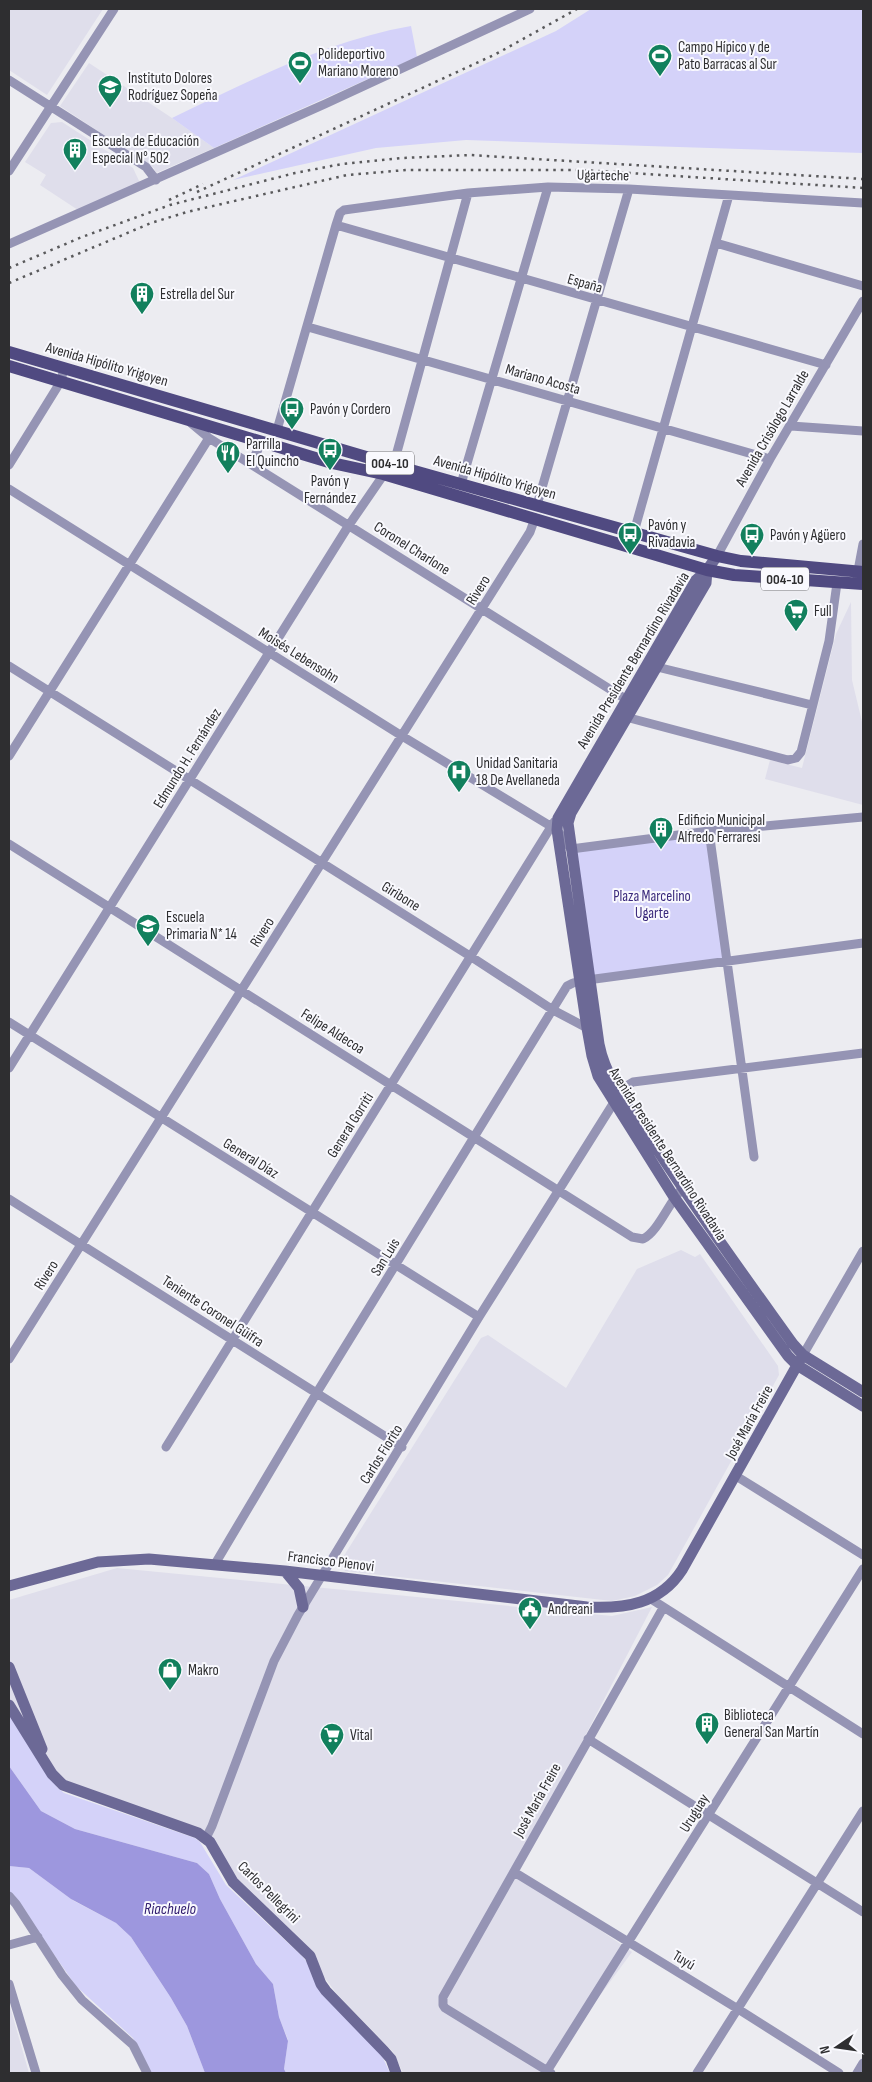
<svg xmlns="http://www.w3.org/2000/svg" width="872" height="2082" viewBox="0 0 872 2082" font-family="'Sofia Sans Condensed',sans-serif">
<rect width="100%" height="100%" fill="#ececf1"/>
<path fill="#dfdeeb" d="M 9,9 L 103,9 L 47,95 L 9,70 Z
M 89,63 L 172,118 L 214,148 L 156,173 L 154,168 L 60,106 Z
M 62,122 L 133,168 L 140,183 L 78,210 L 40,185 L 46,175 L 25,162 L 51,123 Z
M 851,602 L 852,680 L 863,726 L 863,805 L 765,779 L 770,760 L 802,768 L 836,634 Z
M 681,1250 L 695,1257 L 700,1254 L 778,1366 L 779,1375 L 668,1575 L 657,1585 L 635,1596 L 612,1601 L 345,1571 L 340,1562 L 481,1338 L 488,1335 L 566,1388 L 637,1269 Z
M 117,1568 L 612,1616 L 652,1607 L 515,1871 L 632,1952 L 543,2073 L 403,2073 L 393,2052 L 337,1994 L 321,1973 L 229,1884 L 207,1846 L 200,1838 L 65,1790 L 9,1708 L 9,1600 Z
M 9,2003 L 29,2073 L 9,2073 Z"/>
<path fill="#d4d2f9" d="M 591,9 L 863,9 L 863,153 L 466,140 L 376,148 L 233,180 L 556,31 Z
M 411,26 L 417,57 L 214,148 L 172,118 C 250,81 325,41 411,26 Z
M 709,831 L 727,961 L 590,980 L 571,849 Z
M 9,1710 L 57,1787 L 64,1793 L 195,1838 L 200,1842 L 226,1885 L 302,1956 L 382,2056 L 390,2073 L 286,2073 L 284,2069 L 288,2040 L 279,2017 L 273,1984 L 256,1964 L 220,1899 L 209,1874 L 197,1863 L 75,1829 L 41,1811 L 9,1766 Z
M 9,1866 L 29,1868 L 74,1901 L 116,1923 L 131,1937 L 171,1998 L 187,2026 L 205,2073 L 151,2073 L 133,2038 L 76,1986 L 39,1933 L 27,1913 L 14,1895 L 9,1892 Z"/>
<path fill="#9d97de" d="M 9,1766 L 41,1811 L 75,1829 L 197,1863 L 209,1874 L 220,1899 L 256,1964 L 273,1984 L 279,2017 L 288,2041 L 284,2069 L 286,2073 L 205,2073 L 187,2026 L 171,1998 L 131,1937 L 116,1923 L 71,1899 L 29,1868 L 9,1866 Z"/>
<g fill="none" stroke-linecap="round" stroke-linejoin="round">
<path stroke="#9594b4" stroke-width="9" d="M 9,80 L 146,167 L 156,180
M 9,171 L 114,9
M 336,225 L 826,365
M 716,243 L 863,286
M 9,244 L 325,104 L 530,9
M 308,327 L 770,459
M 191,423 L 209,438 L 632,703
M 791,426 L 863,431
M 277,430 L 336,225 L 340,213 L 344,210 L 468,193 L 548,187 L 629,189 L 863,203
M 251,464 L 262,441
M 9,465 L 61,381 L 64,368
M 461,484 L 548,187
M 9,489 L 402,736 L 557,830 L 571,849 L 709,831 L 863,817
M 537,505 L 629,189
M 634,532 L 729,195
M 717,556 L 770,459 L 863,301
M 857,576 L 863,544
M 9,666 L 470,956 L 553,1010 L 591,1030
M 657,667 L 812,705
M 622,716 L 788,760 L 796,758 L 801,752 L 829,641 L 837,583
M 9,756 L 209,438
M 709,831 L 754,1157
M 9,844 L 632,1237 L 643,1239 C 658,1232 669,1202 682,1189
M 9,1022 L 479,1317
M 9,1068 L 349,525 L 391,464 L 397,452 L 468,193
M 9,1199 L 402,1447
M 803,1355 L 863,1251
M 9,1359 L 530,532 L 535,518
M 166,1447 L 554,822
M 736,1476 L 863,1555
M 215,1564 L 316,1394 L 567,986 L 573,983 L 580,981 L 863,943
M 651,1599 L 863,1734
M 588,1739 L 863,1912
M 206,1838 L 212,1826 L 274,1661 L 298,1615 L 479,1317 L 623,1088 L 633,1082 L 863,1053
M 514,1872 L 738,2009 L 839,2073
M 9,1896 L 16,1904 L 62,1975 L 82,2000 L 133,2045 L 147,2073
M 9,1945 L 38,1937
M 9,1984 L 36,2073
M 547,2071 L 863,1569
M 551,2073 L 445,2008 L 443,2005 L 443,1997 L 663,1608
M 697,2073 L 863,1811
M 857,2073 L 863,2063"/>
<path stroke="#6c6996" stroke-width="11" d="M 717,556 L 707,570 L 696,580 L 558,818 L 557,830 L 587,1028 L 592,1056 L 598,1076 L 674,1197 L 788,1356 L 797,1365 L 863,1406
M 707,570 L 706,583 L 571,813 L 568,823 L 599,1044 C 606,1080 631,1110 651,1140 C 696,1210 745,1277 793,1344 L 803,1355 L 863,1392
M 285,1571 L 299,1588 L 303,1607
M 9,1586 L 98,1562 L 149,1559 L 285,1571 L 587,1607 C 625,1609 660,1604 682,1570 L 800,1360
M 9,1667 L 42,1749
M 9,1705 L 52,1774 L 63,1785 L 198,1833 L 210,1842 L 233,1882 L 310,1956 L 321,1984 L 326,1991 L 384,2051 L 391,2059 L 396,2073"/>
<path stroke="#504a81" stroke-width="12" d="M 9,352 L 407,469 L 717,556 L 741,561 L 863,572
M 9,366 L 332,463 L 383,474 L 707,570 L 734,575 L 863,584"/>
<path stroke="#59595b" stroke-width="2.5" stroke-dasharray="2.5 5" stroke-linecap="butt" d="M 197,192 L 496,54 L 577,9
M 169,200 L 203,184
M 9,268 L 82,237 L 170,205 L 295,173 L 342,164 L 402,158 L 470,155 L 863,179
M 9,283 L 151,223 L 187,212 L 347,175 L 406,170 L 583,170 L 863,188"/>
</g>
<defs>
<symbol id="stadium-pin" viewBox="-11 -11 22 30"><path d="M0 17L-7.5 6A9.5 9.5 0 1 1 7.5 6Z" fill="#12805d" stroke="#f9f9fe"/><path d="M0-5a6.5 5 0 1 0 0 10a6.5 5 0 1 0 0-10ZM-3.5-1.8h7v3.6h-7Z" fill="#fff"/></symbol>
<symbol id="school-pin" viewBox="-11 -11 22 30"><path d="M0 17L-7.5 6A9.5 9.5 0 1 1 7.5 6Z" fill="#12805d" stroke="#f9f9fe"/><path d="M0-5L7-2L0 1L-7-2ZM-4 1L0 2.5L4 1V4Q0 6-4 4Z" fill="#fff"/></symbol>
<symbol id="building-pin" viewBox="-11 -11 22 30"><path d="M0 17L-7.5 6A9.5 9.5 0 1 1 7.5 6Z" fill="#12805d" stroke="#f9f9fe"/><path d="M-4-6H4V6H1V3H-1V6H-4ZM-2.5-4.3h1.7v1.8h-1.7ZM.8-4.3h1.7v1.8H.8ZM-2.5-1h1.7V.8h-1.7ZM.8-1h1.7V.8H.8Z" fill="#fff"/></symbol>
<symbol id="bus-pin" viewBox="-11 -11 22 30"><path d="M0 17L-7.5 6A9.5 9.5 0 1 1 7.5 6Z" fill="#12805d" stroke="#f9f9fe"/><path d="M-5-6H5V4H4V6H2V4H-2V6H-4V4H-5ZM-3.5-4V0h7V-4ZM-3.5 1.2v1.5H-2V1.2ZM2 1.2v1.5H3.5V1.2Z" fill="#fff"/></symbol>
<symbol id="restaurant-pin" viewBox="-11 -11 22 30"><path d="M0 17L-7.5 6A9.5 9.5 0 1 1 7.5 6Z" fill="#12805d" stroke="#f9f9fe"/><path d="M-5-6h1v4h1v-4h1v4h1v-4h1v5L-1.5 .5V6h-2V.5L-5-1ZM5-6V6H3V1.5H1.5Q1.5-4 5-6Z" fill="#fff"/></symbol>
<symbol id="supermarket-pin" viewBox="-11 -11 22 30"><path d="M0 17L-7.5 6A9.5 9.5 0 1 1 7.5 6Z" fill="#12805d" stroke="#f9f9fe"/><path d="M-6-5.5h2.5l.6 2H6L4.5 2H-2.5L-4.4-4H-6ZM-1.5 3.2a1.3 1.3 0 1 0 .1 0ZM3 3.2a1.3 1.3 0 1 0 .1 0Z" fill="#fff"/></symbol>
<symbol id="hospital-pin" viewBox="-11 -11 22 30"><path d="M0 17L-7.5 6A9.5 9.5 0 1 1 7.5 6Z" fill="#12805d" stroke="#f9f9fe"/><path d="M-5-5h3v3.5h4V-5h3V5h-3V1.5h-4V5h-3Z" fill="#fff"/></symbol>
<symbol id="civic-pin" viewBox="-11 -11 22 30"><path d="M0 17L-7.5 6A9.5 9.5 0 1 1 7.5 6Z" fill="#12805d" stroke="#f9f9fe"/><path d="M-.6-6.5H3V-4.5H.6V-3L4-1V1h2V6H-6V1h2V-1L-.6-3ZM-1.2 2.5V6h2.4V2.5Z" fill="#fff"/></symbol>
<symbol id="shop-pin" viewBox="-11 -11 22 30"><path d="M0 17L-7.5 6A9.5 9.5 0 1 1 7.5 6Z" fill="#12805d" stroke="#f9f9fe"/><path d="M-5-2.5h2.3a2.7 3.5 0 0 1 5.4 0H5L5.5 6h-11ZM-1.5-2.5h3a1.5 2.3 0 0 0-3 0Z" fill="#fff"/></symbol>
</defs>
<g fill-rule="evenodd">
<use href="#stadium-pin" x="646" y="42" width="28" height="38"/>
<use href="#stadium-pin" x="286" y="49" width="28" height="38"/>
<use href="#school-pin" x="96" y="73" width="28" height="38"/>
<use href="#building-pin" x="61" y="136" width="28" height="38"/>
<use href="#building-pin" x="128" y="280" width="28" height="38"/>
<use href="#bus-pin" x="278" y="395" width="28" height="38"/>
<use href="#bus-pin" x="316" y="436" width="28" height="38"/>
<use href="#restaurant-pin" x="214" y="439" width="28" height="38"/>
<use href="#bus-pin" x="616" y="520" width="28" height="38"/>
<use href="#bus-pin" x="738" y="521" width="28" height="38"/>
<use href="#supermarket-pin" x="782" y="597" width="28" height="38"/>
<use href="#hospital-pin" x="445" y="758" width="28" height="38"/>
<use href="#building-pin" x="647" y="815" width="28" height="38"/>
<use href="#school-pin" x="134" y="912" width="28" height="38"/>
<use href="#civic-pin" x="516" y="1595" width="28" height="38"/>
<use href="#shop-pin" x="156" y="1656" width="28" height="38"/>
<use href="#building-pin" x="693" y="1710" width="28" height="38"/>
<use href="#supermarket-pin" x="318" y="1721" width="28" height="38"/>
</g>
<g text-anchor="middle" stroke-width="4" stroke-linejoin="round" paint-order="stroke">
<g fill="#f9f9fe" stroke="#6b6b6e" stroke-width="1">
<rect x="366" y="451.5" width="48" height="23" rx="4"/>
<rect x="761" y="567.5" width="48" height="23" rx="4"/>
</g>
<g font-size="14" font-weight="bold" fill="#2e2e30">
<text x="390" y="468">004-10</text>
<text x="785" y="584">004-10</text>
</g>
<g font-size="15" fill="#2e2e30" stroke="#f9f9fe" text-anchor="start">
<text x="678" y="52">Campo Hípico y de<tspan x="678" dy="17">Pato Barracas al Sur</tspan></text>
<text x="318" y="59">Polideportivo<tspan x="318" dy="17">Mariano Moreno</tspan></text>
<text x="128" y="83">Instituto Dolores<tspan x="128" dy="17">Rodríguez Sopeña</tspan></text>
<text x="92" y="146">Escuela de Educación<tspan x="92" dy="17">Especial N° 502</tspan></text>
<text x="160" y="299">Estrella del Sur</text>
<text x="310" y="414">Pavón y Cordero</text>
<text x="246" y="449">Parrilla<tspan x="246" dy="17">El Quincho</tspan></text>
<text x="330" y="486" text-anchor="middle">Pavón y<tspan x="330" dy="17">Fernández</tspan></text>
<text x="648" y="530">Pavón y<tspan x="648" dy="17">Rivadavia</tspan></text>
<text x="770" y="540">Pavón y Agüero</text>
<text x="814" y="616">Full</text>
<text x="476" y="768">Unidad Sanitaria<tspan x="476" dy="17">18 De Avellaneda</tspan></text>
<text x="678" y="825">Edificio Municipal<tspan x="678" dy="17">Alfredo Ferraresi</tspan></text>
<text x="166" y="922">Escuela<tspan x="166" dy="17">Primaria N* 14</tspan></text>
<text x="548" y="1614">Andreani</text>
<text x="188" y="1675">Makro</text>
<text x="724" y="1720">Biblioteca<tspan x="724" dy="17">General San Martín</tspan></text>
<text x="350" y="1740">Vital</text>
</g>
<g font-size="15" fill="#2e2e30" stroke="#f9f9fe">
<text transform="translate(603 175) rotate(1)" y="5">Ugarteche</text>
<text transform="translate(585 283) rotate(16)" y="5">España</text>
<text transform="translate(107 364) rotate(16)" y="5">Avenida Hipólito Yrigoyen</text>
<text transform="translate(543 379) rotate(16)" y="5">Mariano Acosta</text>
<text transform="translate(772 428) rotate(-60)" y="5">Avenida Crisólogo Larralde</text>
<text transform="translate(495 477) rotate(16)" y="5">Avenida Hipólito Yrigoyen</text>
<text transform="translate(412 548) rotate(32)" y="5">Coronel Charlone</text>
<text transform="translate(478 590) rotate(-58)" y="5">Rivero</text>
<text transform="translate(299 655) rotate(32)" y="5">Moisés Lebensohn</text>
<text transform="translate(633 660) rotate(-59)" y="5">Avenida Presidente Bernardino Rivadavia</text>
<text transform="translate(187 758) rotate(-58)" y="5">Edmundo H. Fernández</text>
<text transform="translate(401 896) rotate(32)" y="5">Giribone</text>
<text transform="translate(262 932) rotate(-58)" y="5">Rivero</text>
<text transform="translate(333 1031) rotate(32)" y="5">Felipe Aldecoa</text>
<text transform="translate(350 1125) rotate(-58)" y="5">General Gorriti</text>
<text transform="translate(668 1154) rotate(57)" y="5">Avenida Presidente Bernardino Rivadavia</text>
<text transform="translate(251 1158) rotate(32)" y="5">General Díaz</text>
<text transform="translate(385 1257) rotate(-58)" y="5">San Luis</text>
<text transform="translate(46 1275) rotate(-58)" y="5">Rivero</text>
<text transform="translate(213 1311) rotate(33)" y="5">Teniente Coronel Güifra</text>
<text transform="translate(749 1422) rotate(-61)" y="5">José María Freire</text>
<text transform="translate(381 1454) rotate(-58)" y="5">Carlos Fiorito</text>
<text transform="translate(331 1561) rotate(7)" y="5">Francisco Pienovi</text>
<text transform="translate(537 1800) rotate(-61)" y="5">José María Freire</text>
<text transform="translate(694 1813) rotate(-58)" y="5">Uruguay</text>
<text transform="translate(269 1892) rotate(45)" y="5">Carlos Pellegrini</text>
<text transform="translate(684 1960) rotate(31)" y="5">Tuyú</text>
</g>
<g font-size="15" fill="#3b2a7c" stroke="#f9f9fe">
<text x="652" y="901">Plaza Marcelino<tspan x="652" dy="17">Ugarte</tspan></text>
</g>
<g font-size="16" font-style="italic" fill="#2f1b6d" stroke="#f9f9fe">
<text x="170" y="1914">Riachuelo</text>
</g>
</g>
<rect width="872" height="2082" fill="none" stroke="#2e2e30" stroke-width="20"/>
<g transform="translate(837 2047) rotate(257)" stroke="#f9f9fe" stroke-width="4" paint-order="stroke">
<path d="M0-4L9 19L0 12L-9 19Z" fill="#2e2e30"/>
<text y="-8" font-size="14" font-weight="bold" text-anchor="middle" fill="#2e2e30">N</text>
</g>
</svg>
